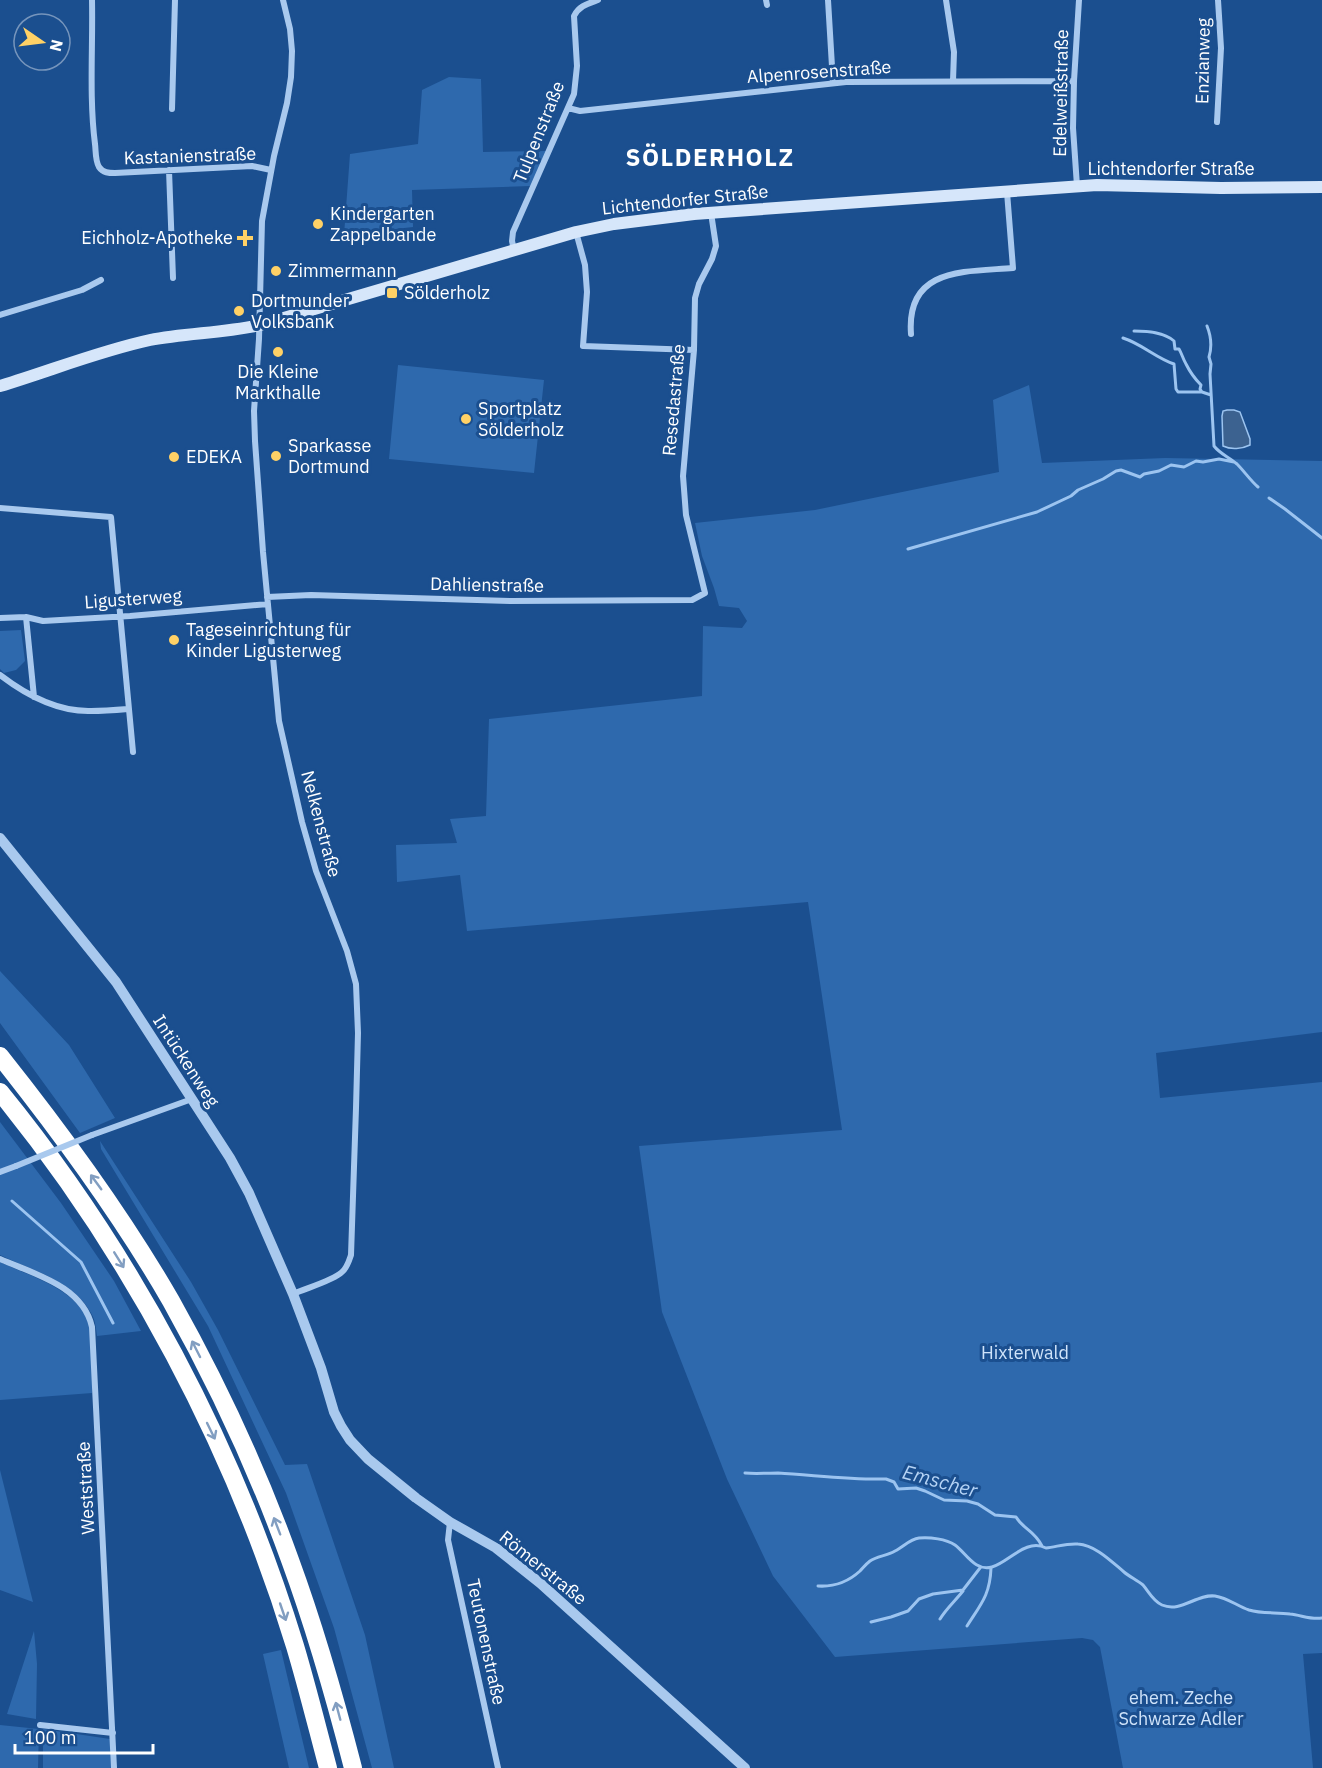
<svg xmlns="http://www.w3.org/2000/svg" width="1322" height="1768" viewBox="0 0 1322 1768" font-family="'IBM Plex Sans',sans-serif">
<rect width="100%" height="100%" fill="#1b4f8f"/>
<path fill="#2e69ad" d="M 449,77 L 481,79 L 483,152 L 547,151 L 530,186 L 412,190 L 413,227 L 344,235 L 350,154 L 418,144 L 422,90 Z
M 398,365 L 544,380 L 534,473 L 389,459 Z
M 1029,385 L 1042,463 L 1165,458 L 1322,461 L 1322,1032 L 1156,1053 L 1160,1098 L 1322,1082 L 1322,1653 L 1303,1654 L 1313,1768 L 1123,1768 L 1100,1647 L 1093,1640 L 1082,1638 L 835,1657 L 773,1576 L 727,1479 L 662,1312 L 639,1146 L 842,1130 L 808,902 L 467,931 L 460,875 L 397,882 L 396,845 L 457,843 L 450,819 L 486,816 L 489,719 L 702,696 L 703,626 L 742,628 L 747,621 L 739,608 L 719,606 L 714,588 L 702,556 L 695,523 L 815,510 L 999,472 L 993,400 Z
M 21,630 L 25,661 L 16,670 L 4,673 L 0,669 L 0,631 Z
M 0,971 L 69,1045 L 115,1118 L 80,1133 L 0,1023 Z
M 0,1122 L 61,1203 L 114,1281 L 141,1331 L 97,1336 C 96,1328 95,1319 91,1313 C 74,1281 31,1270 0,1255 Z
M 100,1141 L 191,1282 L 218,1330 L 285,1465 L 307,1464 L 365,1635 L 394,1768 L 372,1768 L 334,1628 L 286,1493 L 208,1326 L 101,1149 Z
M 0,1262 C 27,1275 76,1289 87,1319 C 95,1342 92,1369 92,1393 L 0,1400 Z
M 0,1470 L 33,1602 L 0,1590 Z
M 34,1631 L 37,1664 L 36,1719 L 7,1714 Z
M 281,1650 L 309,1768 L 289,1768 L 263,1654 Z
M 0,1725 L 39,1729 L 38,1768 L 0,1768 Z
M 43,1729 L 110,1739 L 111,1768 L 43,1768 Z"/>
<path fill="#3c6290" stroke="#9cc4f0" stroke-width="1.5" d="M 1227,410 L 1234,410 L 1240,412 L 1250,439 L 1250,445 C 1242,449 1231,450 1223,446 L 1222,416 L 1223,411 Z"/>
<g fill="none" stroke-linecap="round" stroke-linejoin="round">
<path stroke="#9cc4f0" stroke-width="3" d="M 1207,326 C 1211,336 1212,347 1209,357 L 1211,364 L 1210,374 L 1214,446 C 1220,454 1229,457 1237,464 C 1244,471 1250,480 1258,487
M 1134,331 C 1148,331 1164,332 1174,341 L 1175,349 L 1179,349 C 1182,354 1183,359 1186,364 C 1189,370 1196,380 1201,385 L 1200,389 L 1202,392 L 1211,395
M 1123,338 C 1142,344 1156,358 1174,364 L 1176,389 L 1178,392 L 1202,392
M 1269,498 L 1285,509 L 1322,538
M 908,549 L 1037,512 L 1071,496 L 1078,490 L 1103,479 L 1116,471 L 1121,470 L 1140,477 L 1144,474 L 1159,471 L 1171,465 L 1184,467 L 1196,461 L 1203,462 L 1219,459 L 1234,462
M 12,1201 L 81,1262 L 113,1323
M 745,1473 C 756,1474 767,1473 778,1473 C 814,1475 850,1480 886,1479 L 894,1482 L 898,1489 L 916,1488 L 925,1491 L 944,1500 L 967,1501 L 978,1504 L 995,1515 L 1016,1517 C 1024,1530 1034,1530 1042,1546
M 818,1586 C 834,1587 848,1582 860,1571 C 863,1568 866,1564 870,1561 C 877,1556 887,1556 895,1551 C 903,1547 910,1539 919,1538 C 930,1537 946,1539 955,1545 C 966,1553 975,1572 992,1567 C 1009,1562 1026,1538 1046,1548 C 1056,1547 1067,1543 1078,1544 C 1095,1545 1111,1561 1124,1572 C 1130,1577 1137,1580 1143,1585 C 1149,1592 1153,1601 1162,1605 C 1181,1613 1196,1594 1215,1596 C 1228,1598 1237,1606 1249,1610 C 1262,1614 1277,1612 1290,1614 C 1301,1615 1311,1620 1322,1618
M 940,1619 C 946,1609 955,1601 963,1591
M 871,1622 L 891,1617 L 908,1611 L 919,1599 L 933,1594 L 963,1590 L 980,1568
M 967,1626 C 981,1604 990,1595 991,1568"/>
<path stroke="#a9c9ee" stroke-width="6" d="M 92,0 C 93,48 89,97 95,144 C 96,151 95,160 99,167 C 103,173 109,173 115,173 L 252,166 L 271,170
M 283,0 L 290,29 L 292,51 L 291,77 L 287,103 L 274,156 L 262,221 L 259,339 L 254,411 L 255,441 L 263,552 L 279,721 L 302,822 L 316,871 L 347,951 L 356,984 L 358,1033 L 356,1108 L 351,1255 C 349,1261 347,1268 342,1272 C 333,1281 306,1288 293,1294
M 766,0 L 767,5
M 828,0 L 833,83
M 946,0 L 954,52 L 953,81
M 568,108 L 580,111 L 846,82 L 1074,81
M 172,109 L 175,0
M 1217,122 L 1221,48 L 1218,0
M 169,170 L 173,278
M 1077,186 L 1073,128 L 1074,81 L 1079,0
M 576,232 L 585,265 L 587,292 L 583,346 L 694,350
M 514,250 L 512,241 L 513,232 L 574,94 L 577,66 L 574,16 C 579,6 587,4 598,0
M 0,315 L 82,290 L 101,280
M 911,334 C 906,267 965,272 1013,268 L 1007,192
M 0,508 L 111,517 L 133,752
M 267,597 L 311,595 L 511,601 L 692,600 L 705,593 L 686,515 L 683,476 L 694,350 L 695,298 L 699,284 L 712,259 L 716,246 L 711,213
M 26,617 L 34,697
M 0,618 L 26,617 L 43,621 L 130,616 L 268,604
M 0,675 C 26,695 57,712 91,711 C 103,711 116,710 128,709
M 92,1135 L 192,1099
M 0,1172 L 16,1166
M 0,1259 C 34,1274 83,1286 92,1327 L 114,1768
M 450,1522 L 448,1540 L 498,1768
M 40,1725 L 113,1733"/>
<path stroke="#a9c9ee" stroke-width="10" d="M 0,838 L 116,982 L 230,1158 L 249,1193 L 293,1294 L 321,1368 L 334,1412 L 341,1426 L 350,1440 L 368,1459 L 416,1498 L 450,1522 L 496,1548 L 540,1583 L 745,1768"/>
<path stroke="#d6e6fa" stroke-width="12" d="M 0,386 C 50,371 99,351 150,340 C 186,333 224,333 260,325 L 576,232 L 614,224 L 694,214 L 1097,185 L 1221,188 L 1322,187"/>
<path stroke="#fff" stroke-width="18" d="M 0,1056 C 62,1134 121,1214 171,1301 C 217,1383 258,1471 290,1560 C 315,1628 335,1698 353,1768
M 0,1092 C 132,1254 234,1446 295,1646 C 307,1686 317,1727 328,1768"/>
<path stroke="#a9c9ee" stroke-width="6" d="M 16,1166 L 92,1135"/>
</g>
<defs><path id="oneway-shaft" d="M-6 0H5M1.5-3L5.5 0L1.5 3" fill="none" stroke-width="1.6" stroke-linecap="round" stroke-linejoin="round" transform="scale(1.5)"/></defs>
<g stroke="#829ec1">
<use href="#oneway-shaft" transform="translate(96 1182) rotate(-126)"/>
<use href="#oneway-shaft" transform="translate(119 1260) rotate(58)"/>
<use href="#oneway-shaft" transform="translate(196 1349) rotate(-117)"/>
<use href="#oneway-shaft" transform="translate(211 1431) rotate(64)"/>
<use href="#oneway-shaft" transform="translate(277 1526) rotate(-111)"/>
<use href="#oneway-shaft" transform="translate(283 1612) rotate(71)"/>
<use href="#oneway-shaft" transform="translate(338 1711) rotate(-105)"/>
</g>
<g fill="#ffd166" stroke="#1b4f8f" stroke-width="2">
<circle cx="318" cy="224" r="6"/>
<path d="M242 229h6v6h6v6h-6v6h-6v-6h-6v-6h6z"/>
<circle cx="276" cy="271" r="6"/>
<rect x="386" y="287" width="12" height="12" rx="3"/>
<circle cx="239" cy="311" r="6"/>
<circle cx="278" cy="352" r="6"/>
<circle cx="466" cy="419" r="6"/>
<circle cx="276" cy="456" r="6"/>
<circle cx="174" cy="457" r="6"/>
<circle cx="174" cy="640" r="6"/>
</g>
<g text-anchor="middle" stroke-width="6" stroke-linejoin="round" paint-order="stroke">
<g font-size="18" fill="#fff" stroke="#1b4f8f">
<text transform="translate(1203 61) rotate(-89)" y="6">Enzianweg</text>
<text transform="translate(819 72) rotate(-4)" y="6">Alpenrosenstraße</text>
<text transform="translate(1061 93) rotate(-89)" y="6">Edelweißstraße</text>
<text transform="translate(539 132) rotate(-68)" y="6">Tulpenstraße</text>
<text transform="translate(190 156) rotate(-2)" y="6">Kastanienstraße</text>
<text x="1171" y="175">Lichtendorfer Straße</text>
<text transform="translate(685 200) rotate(-6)" y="6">Lichtendorfer Straße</text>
<text transform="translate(674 400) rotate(-85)" y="6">Resedastraße</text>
<text transform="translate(487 585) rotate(1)" y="6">Dahlienstraße</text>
<text transform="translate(133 599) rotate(-4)" y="6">Ligusterweg</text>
<text transform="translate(321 824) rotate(75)" y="6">Nelkenstraße</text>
<text transform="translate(186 1061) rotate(57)" y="6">Intückenweg</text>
<text transform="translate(86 1488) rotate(-93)" y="6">Weststraße</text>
<text transform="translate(543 1568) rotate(39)" y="6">Römerstraße</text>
<text transform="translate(486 1642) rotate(78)" y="6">Teutonenstraße</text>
</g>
<g font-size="18" fill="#fff" stroke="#1b4f8f" text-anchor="start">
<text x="330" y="220">Kindergarten<tspan x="330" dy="21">Zappelbande</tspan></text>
<text x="233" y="244" text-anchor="end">Eichholz-Apotheke</text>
<text x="288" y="277">Zimmermann</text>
<text x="404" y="299">Sölderholz</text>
<text x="251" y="307">Dortmunder<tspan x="251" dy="21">Volksbank</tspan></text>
<text x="278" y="378" text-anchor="middle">Die Kleine<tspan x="278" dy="21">Markthalle</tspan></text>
<text x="478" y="415">Sportplatz<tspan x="478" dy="21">Sölderholz</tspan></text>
<text x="288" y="452">Sparkasse<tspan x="288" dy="21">Dortmund</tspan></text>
<text x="186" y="463">EDEKA</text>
<text x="186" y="636">Tageseinrichtung für<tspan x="186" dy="21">Kinder Ligusterweg</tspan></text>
</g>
<g font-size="18" fill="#cfe3fa" stroke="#1b4f8f">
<text x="1025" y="1359">Hixterwald</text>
<text x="1181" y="1704">ehem. Zeche<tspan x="1181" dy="21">Schwarze Adler</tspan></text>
</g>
<g font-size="20" font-style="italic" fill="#b5d3f5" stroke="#1b4f8f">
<text transform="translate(940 1481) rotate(15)" y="7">Emscher</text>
</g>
<g font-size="24" font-weight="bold" letter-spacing="1.5" fill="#fff" stroke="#1b4f8f">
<text x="710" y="166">SÖLDERHOLZ</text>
</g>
</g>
<g transform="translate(42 42) rotate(104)"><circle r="28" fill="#1b4f8f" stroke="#7695bc" stroke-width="1.5"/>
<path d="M0-4.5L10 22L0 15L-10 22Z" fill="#ffd166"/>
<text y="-9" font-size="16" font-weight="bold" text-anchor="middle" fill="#ffffff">N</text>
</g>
<path d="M15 1744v9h138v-9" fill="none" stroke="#ffffff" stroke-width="3"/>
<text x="24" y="1744" font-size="18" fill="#ffffff" stroke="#1b4f8f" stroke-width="4.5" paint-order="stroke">100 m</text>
</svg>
